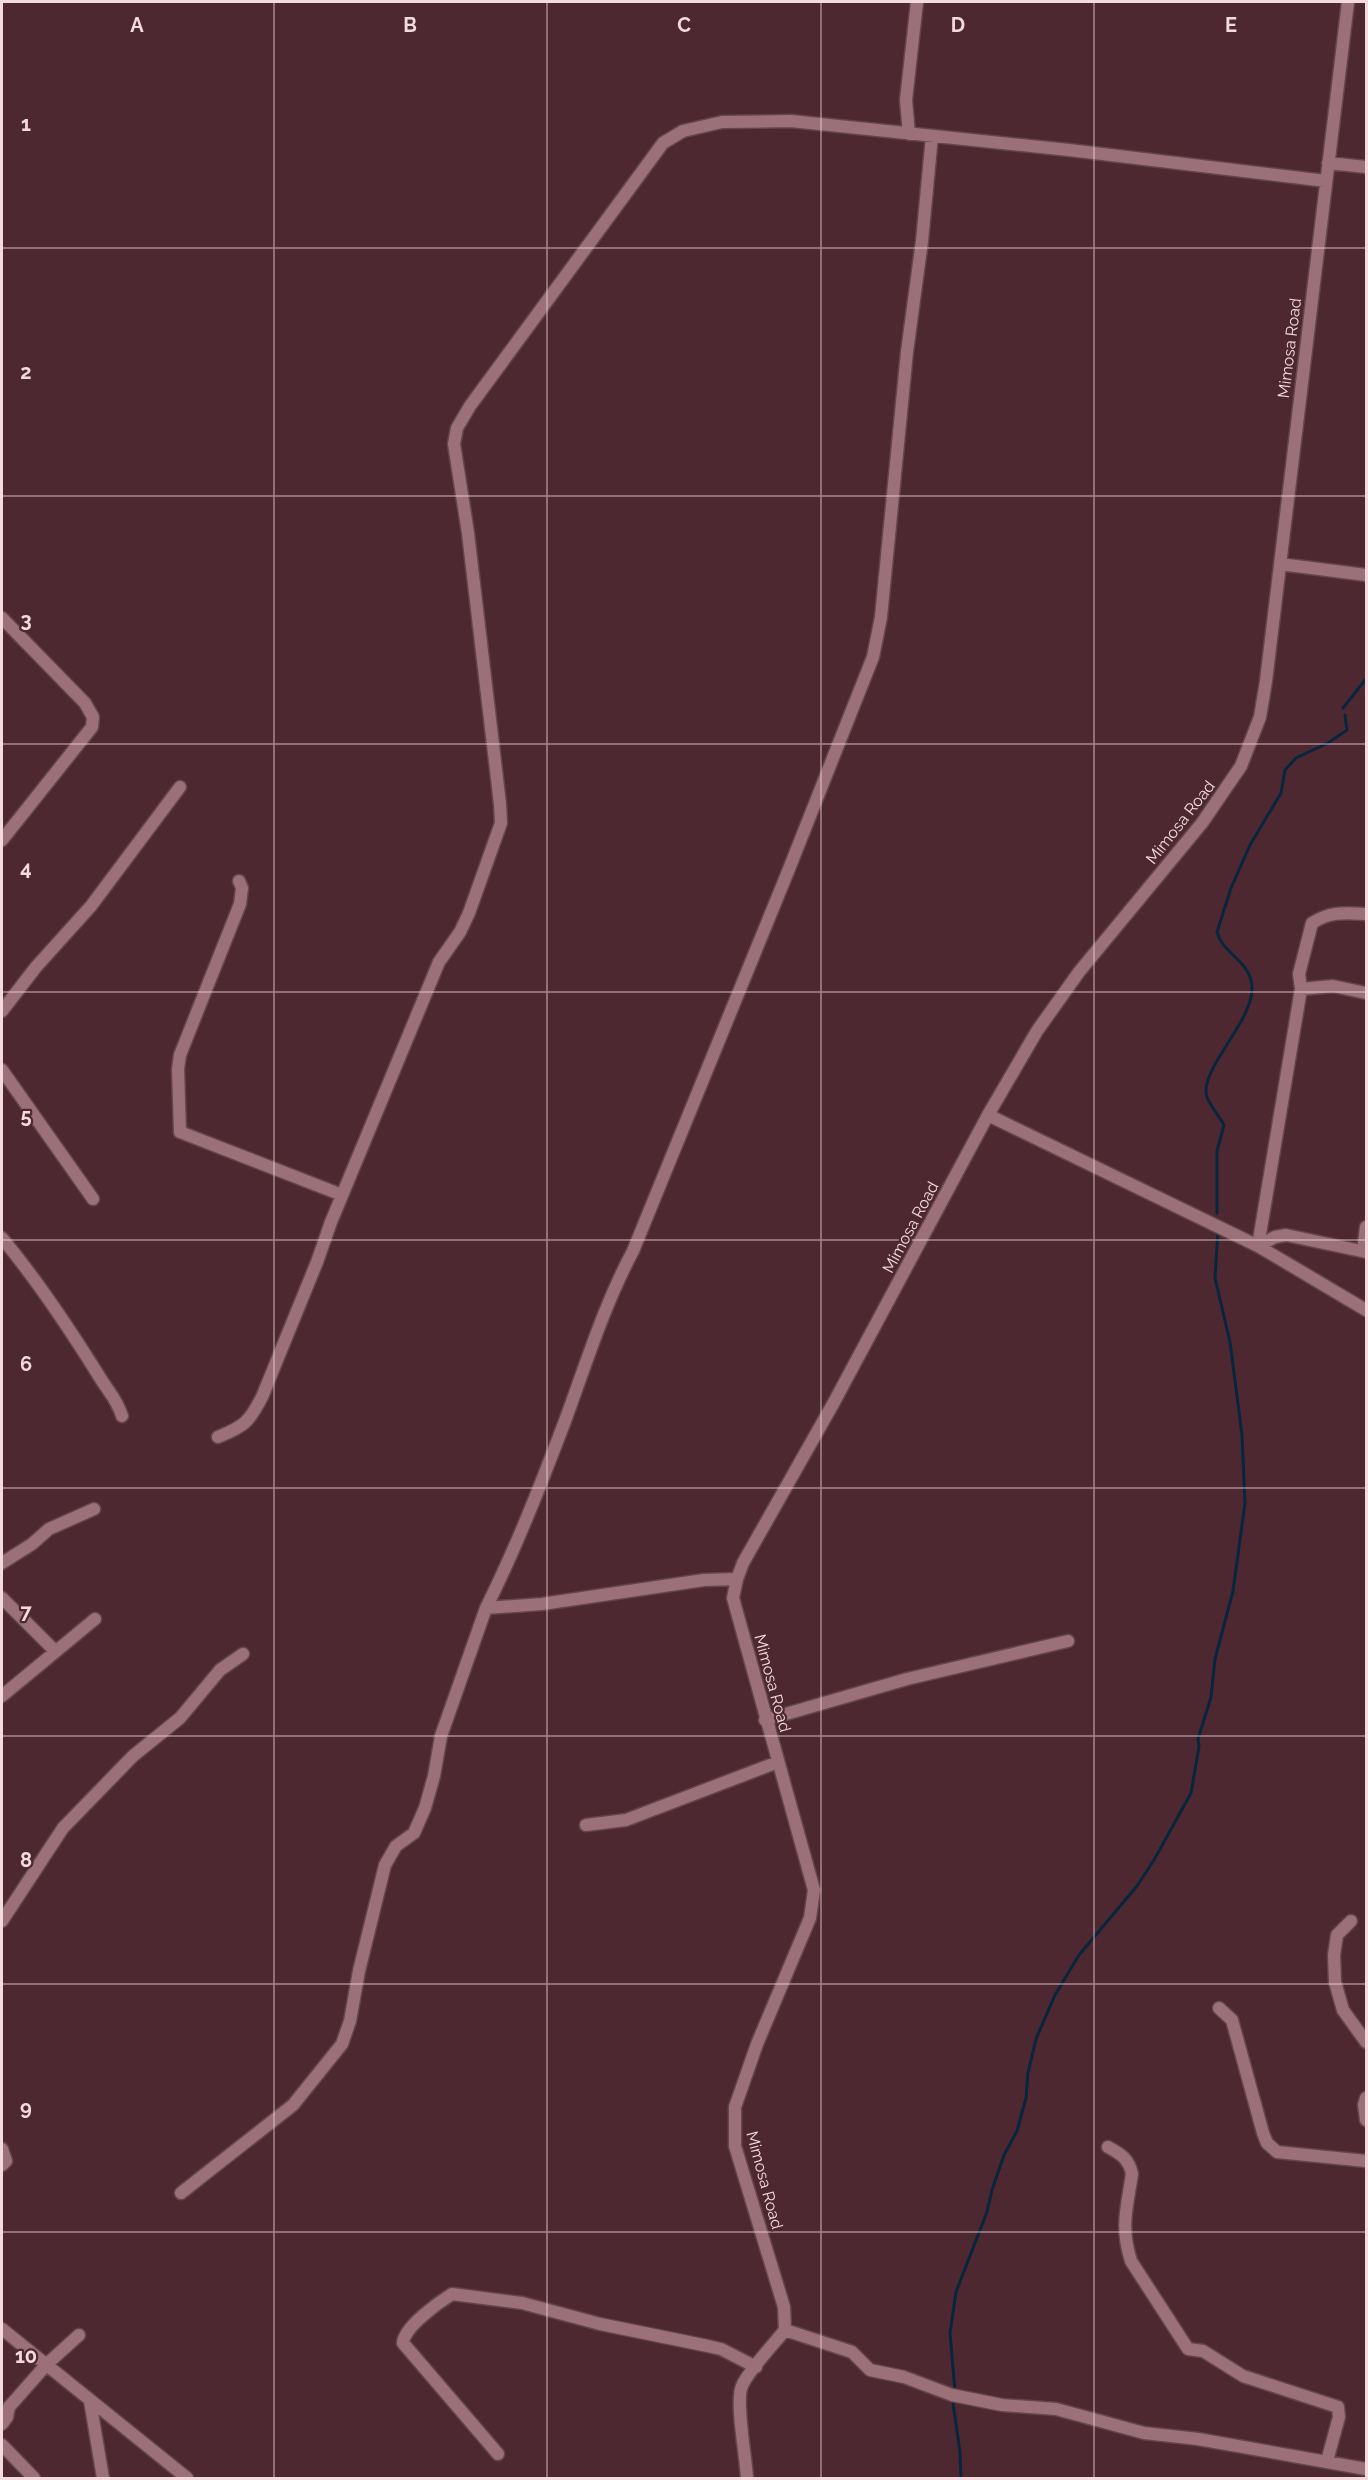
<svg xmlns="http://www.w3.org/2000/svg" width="1368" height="2480" viewBox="0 0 1368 2480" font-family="Raleway,sans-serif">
<rect width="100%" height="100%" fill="#4d2831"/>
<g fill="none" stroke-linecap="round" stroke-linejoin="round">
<path stroke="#07263d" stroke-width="3" d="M 1343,708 L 1366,679
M 1217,1213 L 1217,1151 L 1224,1125 C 1219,1116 1211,1107 1207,1097 C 1198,1071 1252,1023 1252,989 C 1252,961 1223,955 1217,932 L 1231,888 L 1250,845 L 1281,793 L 1285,770 L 1296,758 L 1328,743 L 1347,730 L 1345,715
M 955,2391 L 950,2333 L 956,2292 L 987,2212 L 992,2190 L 1004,2155 L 1017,2131 L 1026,2098 L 1028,2073 L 1036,2039 L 1055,1995 L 1079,1955 L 1137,1886 L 1154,1860 L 1191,1793 L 1199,1747 L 1198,1739 L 1211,1697 L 1215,1659 L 1233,1591 L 1245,1503 L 1242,1435 L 1230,1342 L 1215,1278 L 1218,1231
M 953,2403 L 960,2452 L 961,2478"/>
<defs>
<path id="minor" d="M 909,134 L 906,100 L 917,2
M 1328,163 L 1366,167
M 1280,564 L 1366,575
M 2,618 L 85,703 L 93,717 L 92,727 L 2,840
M 239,881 L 242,888 L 240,904 L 180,1055 L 178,1069 L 180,1132 L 342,1195
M 1301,989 L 1333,986 L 1366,993
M 2,1011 L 36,967 L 91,906 L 180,787
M 2,1070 L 93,1199
M 988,1115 L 1258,1246 L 1366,1310
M 2,1238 C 38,1281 69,1328 99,1376 C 107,1390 117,1399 122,1416
M 1258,1246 L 1301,989 L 1299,974 L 1312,923 C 1331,911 1345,913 1366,914
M 1258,1246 L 1275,1237 L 1286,1235 L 1366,1252
M 1363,1251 L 1366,1227
M 218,1437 C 245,1426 249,1422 262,1397 L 317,1262 L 331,1222 L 439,962 L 460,932 L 469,913 L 501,823 L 500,804 L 468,533 L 454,444 L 457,428 L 470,406 L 663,143 L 683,131 L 722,122 L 791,121 L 1069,150 L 1326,181
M 2,1563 L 32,1544 L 49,1529 L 94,1509
M 737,1579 L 704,1580 L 542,1604 L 486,1608 C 516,1548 541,1484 565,1421 C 586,1364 604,1305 633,1251 L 787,874 L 873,657 L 881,617 L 907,352 L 922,241 L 932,136
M 2,1598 L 55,1651
M 2,1696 L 95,1619
M 765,1720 L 907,1679 L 1068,1641
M 586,1825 L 626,1820 L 778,1762
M 2,1921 L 63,1828 L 133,1756 L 180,1718 L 220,1670 L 243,1654
M 1351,1921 L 1337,1935 L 1334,1955 L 1335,1982 L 1343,2010 L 1366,2042
M 1219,2008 L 1232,2020 L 1263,2133 L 1267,2143 L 1277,2152 L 1366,2161
M 1366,2098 L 1364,2105 L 1366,2120
M 1108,2147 C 1121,2154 1129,2159 1132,2174 C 1127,2208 1120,2226 1131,2261 L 1188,2349 L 1203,2351 L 1243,2376 L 1338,2407 L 1339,2417 L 1327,2461
M 2,2149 L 6,2161 L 2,2165
M 181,2193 L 293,2105 L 342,2044 L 350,2021 L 359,1971 L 385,1865 L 396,1846 L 414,1833 L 425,1808 L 434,1776 L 441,1736 L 486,1608
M 2,2329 L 187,2478
M 785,2330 L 852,2352 L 870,2370 L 904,2377 L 952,2395 L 1002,2405 L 1056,2409 L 1144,2433 L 1198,2439 L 1366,2469
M 90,2401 L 103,2478
M 2,2424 L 7,2417 L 9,2407 L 47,2364 L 79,2335
M 2,2445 L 34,2478
M 498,2454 L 403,2343 C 404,2327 439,2302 452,2294 L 522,2303 L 600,2324 L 703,2345 L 721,2349 L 756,2367
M 747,2478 C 746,2457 735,2401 742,2386 C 748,2371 774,2344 785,2330 L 784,2307 L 735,2146 L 735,2107 L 757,2044 L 810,1918 L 814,1890 L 733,1598 L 737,1579 L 743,1563 L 833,1404 L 988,1115 L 1037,1031 L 1079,972 L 1202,823 L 1241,766 L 1260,717 L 1266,681 L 1348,2"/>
</defs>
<use href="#minor" stroke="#64454c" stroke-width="15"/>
<use href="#minor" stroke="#9b7079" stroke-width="12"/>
</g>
<path fill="none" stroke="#f3dade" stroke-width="1.5" stroke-opacity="0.55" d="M 274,2 L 274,2478M 547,2 L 547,2478M 821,2 L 821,2478M 1094,2 L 1094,2478M 2,248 L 1366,248M 2,496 L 1366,496M 2,744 L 1366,744M 2,992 L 1366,992M 2,1240 L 1366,1240M 2,1488 L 1366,1488M 2,1736 L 1366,1736M 2,1984 L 1366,1984M 2,2232 L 1366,2232"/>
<g text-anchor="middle" stroke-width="4.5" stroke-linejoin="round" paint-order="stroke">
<g font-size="16" fill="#f3dade" stroke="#4d2831">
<text transform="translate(1289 348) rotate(-83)" y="6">Mimosa Road</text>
<text transform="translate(1180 822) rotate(-52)" y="6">Mimosa Road</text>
<text transform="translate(910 1227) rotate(-62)" y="6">Mimosa Road</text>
<text transform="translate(773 1683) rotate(75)" y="6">Mimosa Road</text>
<text transform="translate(765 2180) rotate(75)" y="6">Mimosa Road</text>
</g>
</g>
<g font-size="20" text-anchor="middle" font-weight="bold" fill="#f3dade" stroke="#4d2831" stroke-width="4.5" stroke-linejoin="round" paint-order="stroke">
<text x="137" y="32">A</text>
<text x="410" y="32">B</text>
<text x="684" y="32">C</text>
<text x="958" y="32">D</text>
<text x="1231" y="32">E</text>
<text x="26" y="131">1</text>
<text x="26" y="379">2</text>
<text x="26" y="627">3</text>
<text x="26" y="875">4</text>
<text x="26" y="1123">5</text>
<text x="26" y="1371">6</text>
<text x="26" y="1619">7</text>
<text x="26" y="1867">8</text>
<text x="26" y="2115">9</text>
<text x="26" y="2363">10</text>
</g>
<rect width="1368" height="2480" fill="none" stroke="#f3dade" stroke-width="6"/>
</svg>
